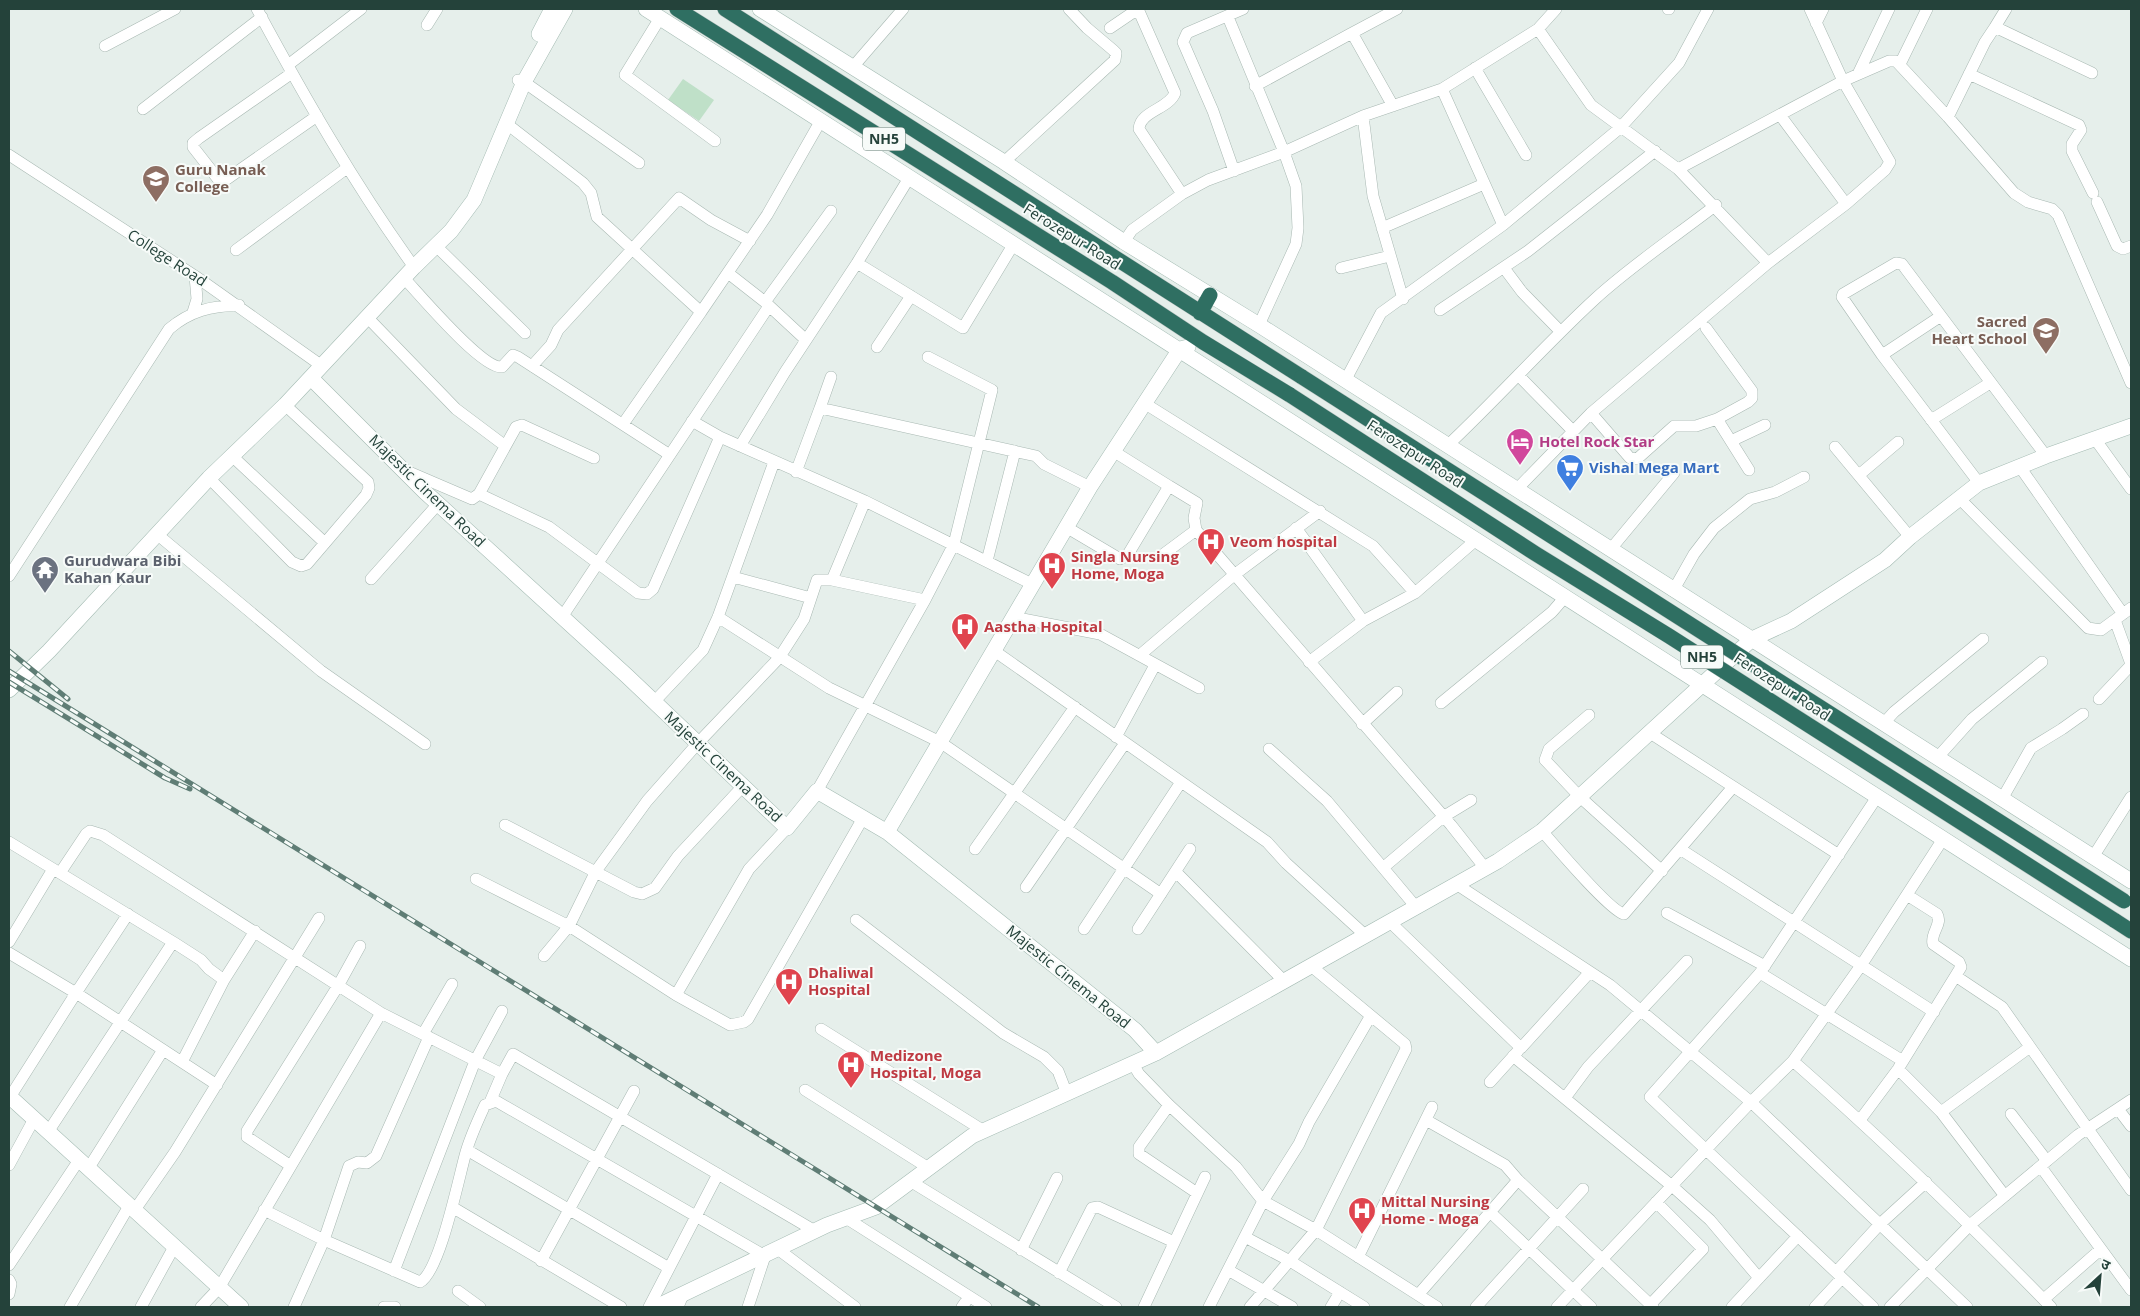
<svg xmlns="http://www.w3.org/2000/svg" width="2140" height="1316" viewBox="0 0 2140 1316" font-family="'Open Sans','Noto Sans Devanagari',sans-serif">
<rect width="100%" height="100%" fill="#e6efeb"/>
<path fill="#bfe0c8" d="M 683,79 L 714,100 L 699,121 L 668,100 Z"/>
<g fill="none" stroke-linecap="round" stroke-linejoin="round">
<defs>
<path id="street" d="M 257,9 C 305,98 355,185 414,267
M 1138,9 L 1175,93 C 1169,109 1140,111 1139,129 L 1182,194
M 1668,9 L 1669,9
M 1810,9 L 1843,81 L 1890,162 L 1885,170 L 1846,204
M 1228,17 L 1284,152 L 1296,186 L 1298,228 L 1296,244 L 1259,325
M 660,18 L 625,75 L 715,141
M 1816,23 L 1823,9
M 427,25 L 437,9
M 1995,27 L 2006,9
M 1110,28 L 1138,9
M 105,46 L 175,9
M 1900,64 L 1927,9
M 288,65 L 361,9
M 852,68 L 903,9
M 1475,68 L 1526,155
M 292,73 L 199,138 L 193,143 L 193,147 L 218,179 L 224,181 L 317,116
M 1858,74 L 1889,9
M 1969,74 L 2079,125 L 2081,130 L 2072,144 L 2072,151 L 2093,193
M 518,80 L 524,82 L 639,163
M 1255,86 L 1352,33
M 1442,89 L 1503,225
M 1393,106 L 1352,33 L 1397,9
M 143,109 L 262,17
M 1363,116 L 1373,196 L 1403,299
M 1948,117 L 1985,42 L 1995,27 L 2092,73
M 507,124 L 583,183 L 591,193 L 597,217 L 701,312 L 767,215 L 820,122
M 9,155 L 195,276 L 322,366
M 1004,162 L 1115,60 L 1116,53 L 1113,50 L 1087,28 L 1069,9
M 1678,169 L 1843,81 L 1889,61 L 1896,61 L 1948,117 L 2014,193 L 2028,202 L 2052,209 L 2058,215 L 2131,383
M 1234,171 L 1213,111 L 1183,42 L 1187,33 L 1243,9
M 2097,202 L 2117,246 L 2123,249 L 2131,246
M 1382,228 L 1484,184
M 1124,242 L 1132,230 L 1182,194 L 1208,180 L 1284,152 L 1363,116 L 1442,89 L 1538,29 L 1556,9
M 435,245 L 525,333
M 236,250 L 347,168
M 857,263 L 909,178
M 1768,263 L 1846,204 L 1780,115
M 1341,268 L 1390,256
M 1504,268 L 1522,292 L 1560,331
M 728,273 L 765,302
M 404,278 C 420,295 482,369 502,367 L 513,355 L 518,357 L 670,455
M 1440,310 L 1528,251 L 1655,151
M 193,312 L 197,299 L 195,276
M 367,317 L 456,409 L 504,445
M 806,340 L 765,302 L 831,211
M 877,347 L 911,296
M 1882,355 L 1941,316
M 532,366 L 551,345 L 558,330 L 679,198 L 711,220 L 750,241
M 1519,376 L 1572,430
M 1345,381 L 1381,313 L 1503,225 L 1620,128 L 1679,63 L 1708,9
M 1144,403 L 1373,546 L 1415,593
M 820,408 L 831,377
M 1591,413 L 1630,458 L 1637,459 L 1674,426 L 1696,426 L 1717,419 L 1748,402 L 1752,398 L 1752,391 L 1706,328
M 1717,419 L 1749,470
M 1931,420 L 1990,383
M 623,424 L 701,312
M 720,437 L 865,501 L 1032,584
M 2095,439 L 2131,489
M 1731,441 L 1765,425
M 740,446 L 785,372 L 857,263 L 963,328 L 1013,245
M 1447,446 C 1498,398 1544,346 1595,299 C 1632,265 1676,236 1716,205
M 1835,447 L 1910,537
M 232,456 L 325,543
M 2020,467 L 2123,614
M 409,472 L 472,499 L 479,494 L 516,427 L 522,425 L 594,458
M 796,472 L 820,408 L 1036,456 L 1044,464 L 1090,487
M 1859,475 L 1898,442
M 209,478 L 292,562 L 301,566 L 307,564 L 366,495 L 369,488 L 368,482 L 285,405
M 1979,483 L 1882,355 L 1842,297 L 1843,294 L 1896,263 L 1902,264 L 2046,456
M 1169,486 L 1197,503 L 1194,518 L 1196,530 L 1451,825 L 1485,868
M 1516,490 L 1591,413 L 1768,263 L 1678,169 L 1591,105 L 1538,29
M 479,494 L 549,527 L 638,593 L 647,594 L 653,589 L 720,437 L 692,421
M 1959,498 L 2088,628 L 2101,630 L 2131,608
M 1066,527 L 1120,559 L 1127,556 L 1169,486 L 1113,451
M 1296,528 L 1363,621
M 158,535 L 321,671 L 425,744
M 1610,550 L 1674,473
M 1161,556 L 1196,530
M 987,561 L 1015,451
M 9,576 L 169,329 C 190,311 211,306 239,305
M 733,577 L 811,598
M 371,579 L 438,504
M 832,580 L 865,501
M 1673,591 L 1694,554 L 1714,528 L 1750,499 L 1775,492 L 1804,477
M 562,617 L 769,306
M 718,617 L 829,688 L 940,742 L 1161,894
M 1013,617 L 1100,634 L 1199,688
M 2115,620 L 2131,664
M 993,650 L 1267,842 L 1286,863 L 1365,935
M 1140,655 L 1234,575 L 1320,511
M 1309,662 L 1363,621 L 1415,593 L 1477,539
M 2099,699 L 2131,665
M 654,702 L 703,650 L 718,617 L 774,462
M 1441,703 L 1552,612 L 1565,597
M 1589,715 L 1549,749 L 1545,760 L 1580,797 L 1662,871
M 1884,723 L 1894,712 L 1983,639
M 1362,724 L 1397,692
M 1650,733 L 1839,855
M 1116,737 L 1155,665
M 1269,749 L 1327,801 L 1416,907
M 1937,758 L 1972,719 L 2042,662
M 817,791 L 925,600 L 954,544 L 992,390 L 928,357
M 2002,799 L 2031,748 L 2062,729 L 2083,714
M 505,825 L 634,892 L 642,894 L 655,888 L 678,856 L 743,786
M 1542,831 C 1555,846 1610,911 1624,914 L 1733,787
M 9,842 L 173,942 L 201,960 L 209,969 L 224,980
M 975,849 L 1075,707
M 1680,849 L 1934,1012
M 2093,857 L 2131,797
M 1384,867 L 1443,817 L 1471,800
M 1176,872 L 1284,981
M 60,873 L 86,834 L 90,831 L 103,835 L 381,1013 L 502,1074 L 513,1054 L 815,1231
M 476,879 L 569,926 L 676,995 L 749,869 L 787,828
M 1456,884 L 1610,985 L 1751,1102 L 1967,1307
M 1026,887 L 1125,743
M 1667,913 L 1765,966
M 856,920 L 1003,1033 L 1044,1057 L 1058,1071 L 1067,1094
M 1390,922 L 1521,1048 L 1590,972
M 1084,929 L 1181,782
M 1138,929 L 1190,849
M 9,942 L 53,869
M 9,953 L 76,993 L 128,914
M 544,956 L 569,926 L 596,871 L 647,801 L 698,743 L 779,658 L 804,619 L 817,580 L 832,580 L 925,600
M 1760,973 L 1903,1061
M 1957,977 L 2002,1007 L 2131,1190
M 676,995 L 730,1025 L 744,1022 L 748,1019 L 863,818
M 821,1029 L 984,1131
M 423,1034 L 452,984
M 1513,1056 L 1672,1186 L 1710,1220 L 1759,1278
M 1793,1061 C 1883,1140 1968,1222 2051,1307
M 182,1062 L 224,980 L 255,931
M 1133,1064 L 1139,1074 L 1169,1105 L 1236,1167 L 1263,1201 L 1316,1230 L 1437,1307
M 1898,1069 L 1941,1112 L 2005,1196
M 1490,1082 L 1518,1051
M 805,1090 L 927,1167
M 10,1097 L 76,993 L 217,1085
M 1565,1098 L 1588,1067 L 1687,961
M 490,1102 L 502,1074
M 1169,1105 L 1139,1147 L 1139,1154 L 1197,1193
M 2118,1109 L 2131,1126
M 1941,1112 L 2030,1047
M 2011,1114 L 2047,1161
M 1426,1120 L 1505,1165 L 1518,1180 L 1653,1307
M 1860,1120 L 1898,1069 L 1961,967 L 1959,962 L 1933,944 C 1930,933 1943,924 1937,914 L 1907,895
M 48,1132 L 173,942
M 467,1150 L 669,1268
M 9,1165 L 34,1119
M 291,1166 L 247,1137 L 247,1131 L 338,986 L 360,946
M 2041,1167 L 2131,1290
M 88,1169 L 163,1050
M 910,1181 L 1116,1307
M 452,1207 L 621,1307
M 264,1210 L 324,1240 L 420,1282 C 440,1272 459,1176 466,1152 C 471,1135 478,1120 485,1105 L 496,1101 L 765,1256 L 748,1307
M 134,1211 L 175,1152 L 319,918
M 1490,1212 L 1591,1307
M 846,1218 L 986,1307
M 1245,1237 L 1290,1261 L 1364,1307
M 779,1250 L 855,1307
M 1021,1250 L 1057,1178
M 1358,1257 L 1432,1107
M 541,1261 L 634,1091
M 9,1265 L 79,1160
M 1228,1270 L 1292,1307
M 394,1271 L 475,1061 L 502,1011
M 1836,1272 L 1880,1224 L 1926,1182
M 1059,1273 L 1092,1208 L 1098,1207 L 1174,1242
M 9,1280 L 11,1284 L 9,1294
M 458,1291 L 480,1307
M 1418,1295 L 1518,1180
M 2044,1299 L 2101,1249
M 70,1307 L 129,1206
M 141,1307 L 174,1247
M 201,1307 L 219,1288 L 381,1013
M 294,1307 L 324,1240 L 349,1166 L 358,1162 L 367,1163 L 376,1156 L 429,1037
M 384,1307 L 395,1307
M 649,1307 L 718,1174
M 678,1307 L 683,1295
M 962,1307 L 969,1297
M 1144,1307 L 1205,1177
M 1209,1307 L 1263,1201 L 1299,1144 L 1309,1122 L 1370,1017
M 1250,1307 L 1316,1230 L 1406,1049 L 1405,1044 L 1311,966
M 1331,1307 L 1340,1292
M 1476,1307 L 1583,1189
M 1557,1307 L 1751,1102 L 1793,1061 L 1862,964 L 1943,839
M 1648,1307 L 1703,1249 L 1656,1202
M 1732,1307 L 1798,1236
M 1815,1307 L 1842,1278
M 1873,1307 L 1650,1097 L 1760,973 L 1877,797
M 1890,1307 L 1971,1224 L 2078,1135 L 2131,1100"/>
<path id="secondary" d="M 646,9 L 2131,959
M 760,9 L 1004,162 L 1124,242 L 1259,325 L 2131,881
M 539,34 L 552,9
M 311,378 L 425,492 L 627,676 L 787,828 L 817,791 L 887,832 L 1135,1030 L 1156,1053
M 9,690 L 49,651 L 209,478 L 285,405 L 414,267 L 451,231 L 474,200 L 524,82 L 565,9
M 887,832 L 1090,487 L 1180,349 L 1188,347
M 9,1096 L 241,1307
M 656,1307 L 827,1225 L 876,1207 L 972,1136 L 1156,1053 L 1498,861 L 1542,831 L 1752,639 L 1791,621 L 1885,560 L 1910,537 L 1979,483 L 2046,456 L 2131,426"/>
<path id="highway" d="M 677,9 L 1112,282 L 1203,342 L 1290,395
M 725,9 L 1302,377
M 1200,313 L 1210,295
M 2114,920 L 2131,931"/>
</defs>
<use href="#street" stroke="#a8b8b2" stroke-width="12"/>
<use href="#secondary" stroke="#a4bbb3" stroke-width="16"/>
<use href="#highway" stroke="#c2cac8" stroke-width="16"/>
<use href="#street" stroke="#fff" stroke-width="11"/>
<use href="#secondary" stroke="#fff" stroke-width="15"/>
<use href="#highway" stroke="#2f6f62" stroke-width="15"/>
<defs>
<path id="rail" d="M 9,651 L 68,699
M 9,671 L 1038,1307
M 9,682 L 165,778 L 190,789"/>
</defs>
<use href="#rail" stroke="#5f7d75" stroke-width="5"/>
<use href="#rail" stroke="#f7fbf9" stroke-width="3" stroke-dasharray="9" stroke-linecap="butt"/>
<defs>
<path id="highway-bridge" d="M 1302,377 L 2124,901
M 1290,395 L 1536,554 L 1669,636 L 2114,920"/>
</defs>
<use href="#highway-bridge" stroke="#c2cac8" stroke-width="16" stroke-linecap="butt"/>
<use href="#highway-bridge" stroke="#2f6f62" stroke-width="15"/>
</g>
<defs>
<symbol id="university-pin" viewBox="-11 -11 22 30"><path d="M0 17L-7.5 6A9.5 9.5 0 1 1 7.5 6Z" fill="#8d6e63" stroke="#f7fbf9"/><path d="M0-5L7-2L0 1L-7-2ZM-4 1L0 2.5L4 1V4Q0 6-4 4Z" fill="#fff"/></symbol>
<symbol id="school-pin" viewBox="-11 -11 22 30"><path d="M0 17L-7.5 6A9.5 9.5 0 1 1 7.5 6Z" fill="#8d6e63" stroke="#f7fbf9"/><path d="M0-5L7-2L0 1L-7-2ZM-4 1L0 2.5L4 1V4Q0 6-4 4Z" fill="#fff"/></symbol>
<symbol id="hotel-pin" viewBox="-11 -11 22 30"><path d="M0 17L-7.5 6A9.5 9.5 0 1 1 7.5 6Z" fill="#d1479c" stroke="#f7fbf9"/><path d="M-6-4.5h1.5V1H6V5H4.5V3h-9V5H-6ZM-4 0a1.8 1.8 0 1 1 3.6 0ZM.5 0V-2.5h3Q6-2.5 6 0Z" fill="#fff"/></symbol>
<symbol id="supermarket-pin" viewBox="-11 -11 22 30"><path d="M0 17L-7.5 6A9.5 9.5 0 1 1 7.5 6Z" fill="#3f7fe0" stroke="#f7fbf9"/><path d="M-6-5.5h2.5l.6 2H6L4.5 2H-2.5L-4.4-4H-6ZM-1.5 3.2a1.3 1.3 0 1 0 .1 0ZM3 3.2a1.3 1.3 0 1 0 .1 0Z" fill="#fff"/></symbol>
<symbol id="hospital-pin" viewBox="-11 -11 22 30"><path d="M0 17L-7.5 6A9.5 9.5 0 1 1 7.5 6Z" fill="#e0444e" stroke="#f7fbf9"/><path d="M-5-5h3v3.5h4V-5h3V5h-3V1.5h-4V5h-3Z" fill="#fff"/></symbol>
<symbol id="temple-pin" viewBox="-11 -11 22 30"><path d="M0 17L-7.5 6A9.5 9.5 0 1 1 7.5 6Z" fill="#6b7280" stroke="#f7fbf9"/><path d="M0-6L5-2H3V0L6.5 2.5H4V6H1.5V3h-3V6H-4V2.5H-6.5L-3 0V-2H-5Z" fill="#fff"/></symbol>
</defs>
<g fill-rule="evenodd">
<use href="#university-pin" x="140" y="163" width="32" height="43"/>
<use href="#school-pin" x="2030" y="315" width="32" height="43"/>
<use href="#hotel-pin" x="1504" y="426" width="32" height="43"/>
<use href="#supermarket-pin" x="1554" y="452" width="32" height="43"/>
<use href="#hospital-pin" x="1195" y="526" width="32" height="43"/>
<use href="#hospital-pin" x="1036" y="550" width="32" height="43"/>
<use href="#temple-pin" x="29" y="554" width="32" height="43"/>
<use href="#hospital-pin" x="949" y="611" width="32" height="43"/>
<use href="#hospital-pin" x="773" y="966" width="32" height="43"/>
<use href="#hospital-pin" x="835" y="1049" width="32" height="43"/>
<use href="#hospital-pin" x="1346" y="1195" width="32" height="43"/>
</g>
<g text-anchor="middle" stroke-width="4" stroke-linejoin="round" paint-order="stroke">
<g fill="#f7fbf9" stroke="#637a73" stroke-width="1">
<rect x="863" y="127.5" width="42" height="23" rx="4"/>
<rect x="1681" y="645.5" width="42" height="23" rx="4"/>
</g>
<g font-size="14" font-weight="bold" fill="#24423a">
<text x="884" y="144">NH5</text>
<text x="1702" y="662">NH5</text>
</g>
<g font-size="15" font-weight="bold" fill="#785e54" stroke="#f7fbf9" text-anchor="start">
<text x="175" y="175">Guru Nanak<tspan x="175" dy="17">College</tspan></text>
<text x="2027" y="327" text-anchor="end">Sacred<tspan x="2027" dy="17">Heart School</tspan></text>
</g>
<g font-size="15" fill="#24423a" stroke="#f7fbf9">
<text transform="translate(1072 237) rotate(32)" y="5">Ferozepur Road</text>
<text transform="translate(167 258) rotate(33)" y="5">College Road</text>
<text transform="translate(1415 454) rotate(33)" y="5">Ferozepur Road</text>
<text transform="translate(427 491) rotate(44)" y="5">Majestic Cinema Road</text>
<text transform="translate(1782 687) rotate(33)" y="5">Ferozepur Road</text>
<text transform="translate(723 767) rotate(43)" y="5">Majestic Cinema Road</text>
<text transform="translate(1068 977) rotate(39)" y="5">Majestic Cinema Road</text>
</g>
<g font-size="15" font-weight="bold" fill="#b23c85" stroke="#f7fbf9" text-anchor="start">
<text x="1539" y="447">Hotel Rock Star</text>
</g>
<g font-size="15" font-weight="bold" fill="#366cbe" stroke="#f7fbf9" text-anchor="start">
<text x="1589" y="473">Vishal Mega Mart</text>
</g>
<g font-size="15" font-weight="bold" fill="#be3a42" stroke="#f7fbf9" text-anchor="start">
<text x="1230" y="547">Veom hospital</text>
<text x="1071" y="562">Singla Nursing<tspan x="1071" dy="17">Home, Moga</tspan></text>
<text x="984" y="632">Aastha Hospital</text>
<text x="808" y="978">Dhaliwal<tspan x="808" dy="17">Hospital</tspan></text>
<text x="870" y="1061">Medizone<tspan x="870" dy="17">Hospital, Moga</tspan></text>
<text x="1381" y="1207">Mittal Nursing<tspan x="1381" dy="17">Home - Moga</tspan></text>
</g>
<g font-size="15" font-weight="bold" fill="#5b616d" stroke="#f7fbf9" text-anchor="start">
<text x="64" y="566">Gurudwara Bibi<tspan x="64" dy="17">Kahan Kaur</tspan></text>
</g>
</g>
<rect width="2140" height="1316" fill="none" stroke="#24423a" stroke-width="20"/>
<g transform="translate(2100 1276) rotate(26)" stroke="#f7fbf9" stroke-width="4" paint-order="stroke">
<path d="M0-4L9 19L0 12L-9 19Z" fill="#24423a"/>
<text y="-8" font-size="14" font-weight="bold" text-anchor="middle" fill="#24423a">उ</text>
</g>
</svg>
